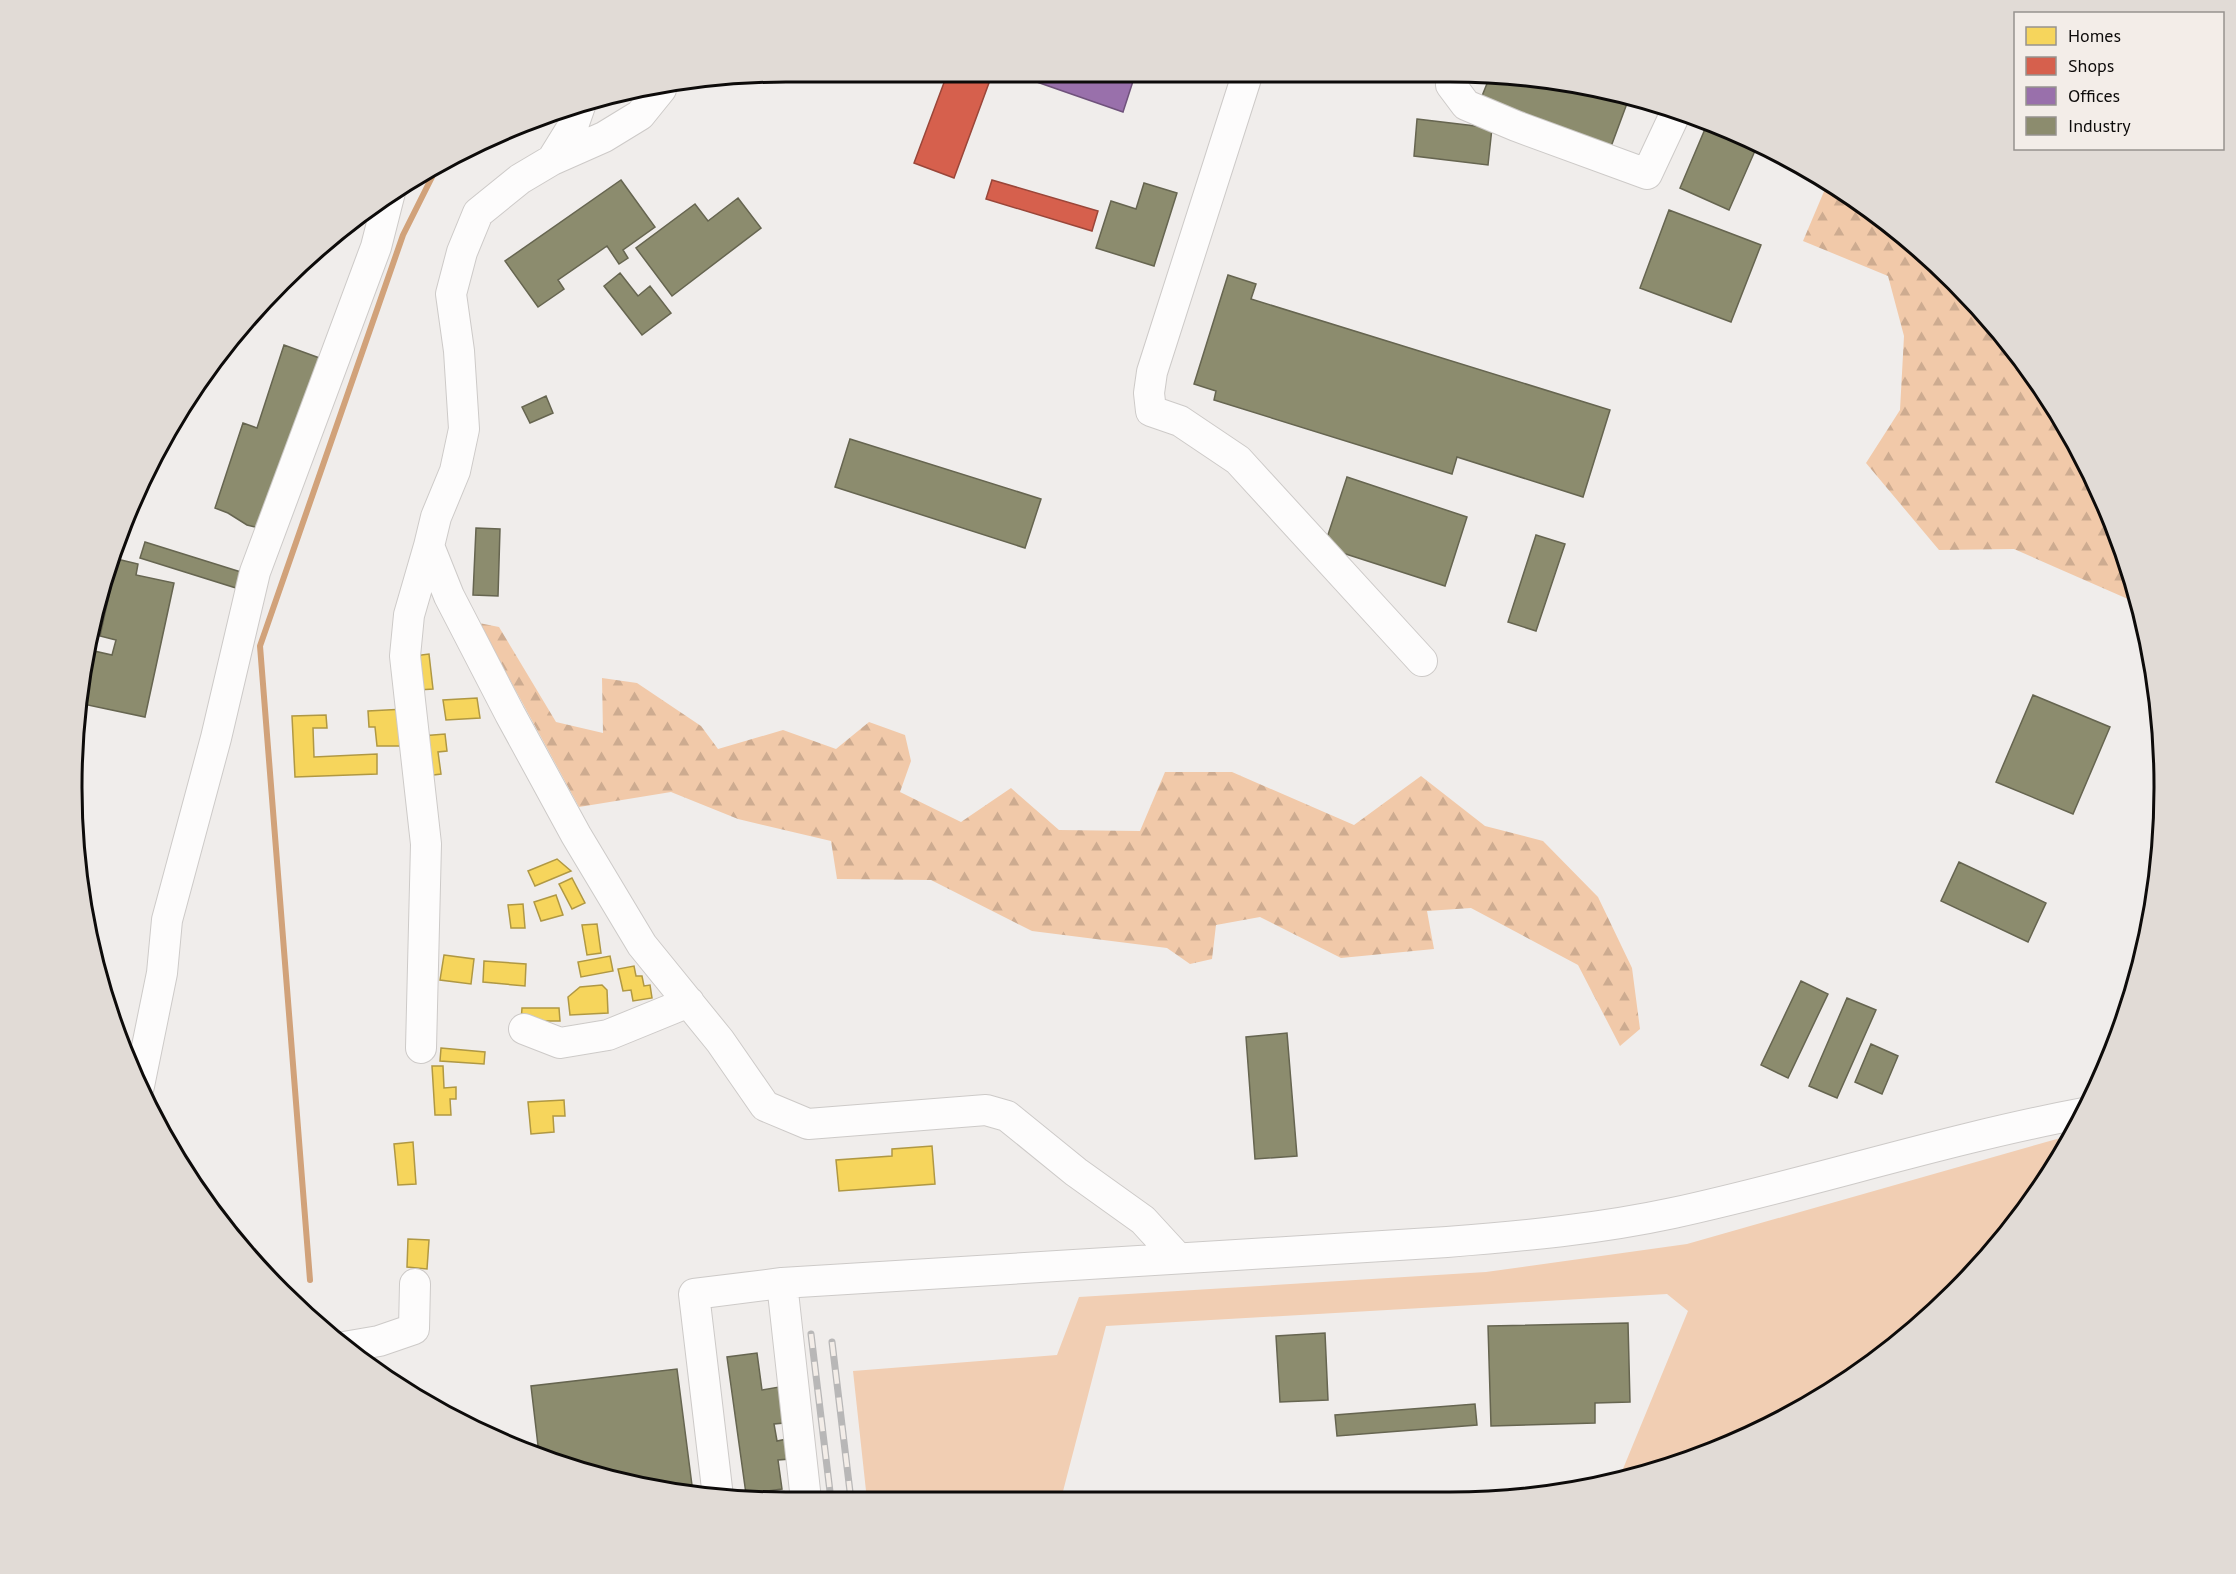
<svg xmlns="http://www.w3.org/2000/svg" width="2236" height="1574" viewBox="0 0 2236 1574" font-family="'PT Sans',sans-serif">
<defs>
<pattern id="forest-firs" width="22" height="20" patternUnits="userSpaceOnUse" patternTransform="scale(1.5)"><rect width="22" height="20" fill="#f1c9a9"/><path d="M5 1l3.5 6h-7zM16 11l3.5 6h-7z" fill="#cdab90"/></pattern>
</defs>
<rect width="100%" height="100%" fill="#f0edeb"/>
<path fill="#f1ceb3" d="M 2071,1135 L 2016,1222 L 1921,1324 L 1765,1428 L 1634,1478 L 1618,1481 L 1688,1311 L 1667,1294 L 1106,1326 L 1061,1499 L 867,1500 L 853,1371 L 1057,1355 L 1079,1297 L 1486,1272 L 1687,1244 Z"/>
<path fill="url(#forest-firs)" d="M 1828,182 L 1885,220 L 1986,315 L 2068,429 L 2126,557 L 2137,603 L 2014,549 L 1939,550 L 1866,463 L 1900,410 L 1904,336 L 1888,276 L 1803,241 Z
M 479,623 L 499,627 L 556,722 L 603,733 L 602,678 L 637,683 L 701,726 L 718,749 L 783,730 L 836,749 L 869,722 L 905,735 L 911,761 L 900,792 L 961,822 L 1011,788 L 1059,830 L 1140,831 L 1165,772 L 1232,772 L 1354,825 L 1421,776 L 1485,826 L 1543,841 L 1598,897 L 1632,968 L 1640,1029 L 1620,1046 L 1578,965 L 1471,908 L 1427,911 L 1434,949 L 1341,958 L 1260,917 L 1216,925 L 1212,959 L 1190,964 L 1167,948 L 1032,931 L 931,880 L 837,879 L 831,841 L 738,819 L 671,792 L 579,807 Z"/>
<path fill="#f6d55c" stroke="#b09843" stroke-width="1.5" d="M 429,654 L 433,689 L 418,690 L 414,656 Z
M 477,698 L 480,718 L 446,720 L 443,700 Z
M 405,709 L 407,746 L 377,746 L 375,727 L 369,727 L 368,711 Z
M 326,715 L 327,728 L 313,728 L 314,757 L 377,754 L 377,774 L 295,777 L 292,716 Z
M 445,734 L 447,751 L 438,752 L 441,774 L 426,776 L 421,736 Z
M 557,859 L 571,871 L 535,886 L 528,871 Z
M 572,878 L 585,903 L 572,909 L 559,884 Z
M 556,895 L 563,915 L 541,921 L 534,902 Z
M 523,904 L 525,928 L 511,928 L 508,905 Z
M 597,924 L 601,953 L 587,955 L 582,925 Z
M 444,955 L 474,959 L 471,984 L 440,980 Z
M 610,956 L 613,971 L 581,977 L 578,962 Z
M 484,961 L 526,964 L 525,986 L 483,982 Z
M 634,966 L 636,976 L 642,976 L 644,986 L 650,985 L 652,998 L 633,1001 L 631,990 L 623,991 L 618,969 Z
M 602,985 L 607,990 L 608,1013 L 570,1015 L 568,997 L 580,987 Z
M 522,1008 L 559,1008 L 560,1021 L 521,1021 Z
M 441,1048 L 485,1052 L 484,1064 L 440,1061 Z
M 432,1066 L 443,1066 L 444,1088 L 456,1087 L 456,1099 L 450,1099 L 451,1115 L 435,1115 Z
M 564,1100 L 565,1116 L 553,1116 L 554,1132 L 531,1134 L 528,1102 Z
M 413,1142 L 416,1184 L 398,1185 L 394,1144 Z
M 932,1146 L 935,1184 L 839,1191 L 836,1160 L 892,1156 L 892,1149 Z
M 408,1239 L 429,1240 L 427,1269 L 407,1267 Z"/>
<path fill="#d6604d" stroke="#9a4639" stroke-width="1.5" d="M 948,72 L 993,72 L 954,178 L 914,163 Z
M 992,180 L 1098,211 L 1092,231 L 986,199 Z"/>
<path fill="#9970ab" stroke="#6f527b" stroke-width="1.5" d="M 1038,72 L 1136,72 L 1123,112 L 1034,81 Z
M 1160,72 L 1190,72 L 1187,81 Z"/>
<path fill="#8c8c6e" stroke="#666550" stroke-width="1.5" d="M 1490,76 L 1589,86 L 1629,98 L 1609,152 L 1480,101 Z
M 1417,119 L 1492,128 L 1488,165 L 1414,156 Z
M 1708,122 L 1758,144 L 1729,210 L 1680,188 Z
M 621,180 L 655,227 L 623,250 L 628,258 L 619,264 L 607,246 L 558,280 L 564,289 L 538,307 L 505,261 Z
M 1144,183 L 1177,193 L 1154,266 L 1096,248 L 1111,201 L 1136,209 Z
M 738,198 L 761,228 L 672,296 L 636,248 L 695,204 L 708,221 Z
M 1669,210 L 1761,245 L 1731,322 L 1640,288 Z
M 620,273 L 638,296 L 650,286 L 671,313 L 642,335 L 604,286 Z
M 1228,275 L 1256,284 L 1251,299 L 1610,410 L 1583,497 L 1457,457 L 1452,474 L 1214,400 L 1216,391 L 1194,384 Z
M 284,345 L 325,360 L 267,530 L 247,525 L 228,513 L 215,508 L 243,423 L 257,428 Z
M 546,396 L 553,413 L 530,423 L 522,407 Z
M 850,439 L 1041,499 L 1025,548 L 835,487 Z
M 1347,477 L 1467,517 L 1445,586 L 1324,547 Z
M 476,528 L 500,529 L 498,596 L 473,595 Z
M 1536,535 L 1565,544 L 1536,631 L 1508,622 Z
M 145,542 L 241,572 L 236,588 L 140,558 Z
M 117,559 L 138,564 L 136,575 L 174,583 L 145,717 L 83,704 L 94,651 L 112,655 L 116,640 L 100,636 Z
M 2033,695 L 2110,727 L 2073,814 L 1996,782 Z
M 1959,862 L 2046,903 L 2028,942 L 1941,901 Z
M 1801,981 L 1828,994 L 1788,1078 L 1761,1065 Z
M 1847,998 L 1876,1010 L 1837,1098 L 1809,1086 Z
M 1287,1033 L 1297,1156 L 1255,1159 L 1246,1037 Z
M 1871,1044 L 1898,1056 L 1882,1094 L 1855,1082 Z
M 1628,1323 L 1630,1402 L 1595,1403 L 1595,1423 L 1491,1426 L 1488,1326 Z
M 1325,1333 L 1328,1400 L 1280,1402 L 1276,1336 Z
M 757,1353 L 762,1390 L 779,1387 L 784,1423 L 774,1424 L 777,1441 L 787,1439 L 790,1459 L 778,1460 L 782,1489 L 746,1494 L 727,1357 Z
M 677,1369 L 693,1493 L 602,1478 L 539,1454 L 531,1386 Z
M 1475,1404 L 1477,1425 L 1337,1436 L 1335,1415 Z"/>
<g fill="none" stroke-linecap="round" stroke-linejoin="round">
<path stroke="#d1a27a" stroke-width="6" d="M 310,1280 L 260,646 L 403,235 L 437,167"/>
<defs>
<path id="minor" d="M 1248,72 L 1152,372 L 1149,393 L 1151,411 L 1180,421 L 1238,460 L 1422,661
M 1455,73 L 1451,85 L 1466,105 L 1516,126 L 1647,174 L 1676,112
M 661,89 L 640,115 L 604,137 L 552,160 L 520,179 L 478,213 L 462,252 L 451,294 L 459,351 L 464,429 L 455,471 L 436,517 L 429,546 L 449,596 L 510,714 L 576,835 L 642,945 L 720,1041 L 765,1106 L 808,1124 L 986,1110 L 1007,1116 L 1076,1172 L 1143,1220 L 1177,1257
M 552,160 L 573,126 L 581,103
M 524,1029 L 560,1043 L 608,1035 L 689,1002
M 421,1048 L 426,844 L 405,656 L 409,615 L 429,546
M 139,1086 L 162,973 L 167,920 L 216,738 L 255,572 L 376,247 L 390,192
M 782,1283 L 806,1500
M 344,1347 L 379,1341 L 414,1329 L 415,1284
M 718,1497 L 694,1294 L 782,1283 L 1447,1242 C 1523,1236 1599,1229 1673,1213 C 1811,1183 1945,1139 2084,1113"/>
</defs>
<use href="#minor" stroke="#cdcac8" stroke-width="32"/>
<use href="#minor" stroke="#fdfcfc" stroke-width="30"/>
<defs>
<path id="rail" d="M 811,1334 L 831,1500
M 832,1342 L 851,1500"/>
</defs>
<use href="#rail" stroke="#b8b7b7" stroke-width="7"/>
<use href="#rail" stroke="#f3ede8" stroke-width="4.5" stroke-dasharray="14" stroke-linecap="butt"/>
</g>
<path d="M0 0H2236V1574H0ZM786 82H1450A704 704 0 0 1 2154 786V788A704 704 0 0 1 1450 1492H786A704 704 0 0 1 82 788V786A704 704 0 0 1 786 82Z" fill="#e1dbd6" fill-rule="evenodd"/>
<path fill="none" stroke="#0d0b0a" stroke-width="3" d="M786 82H1450A704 704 0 0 1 2154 786V788A704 704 0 0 1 1450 1492H786A704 704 0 0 1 82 788V786A704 704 0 0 1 786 82Z"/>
<rect x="2014" y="12" width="210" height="138" fill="#f3ede8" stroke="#97938f" stroke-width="1.5"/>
<rect x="2026" y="27" width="30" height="18" fill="#f6d55c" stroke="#97938f" stroke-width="1.5"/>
<text x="2068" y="42" font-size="18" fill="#0d0b0a">Homes</text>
<rect x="2026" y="57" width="30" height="18" fill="#d6604d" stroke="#97938f" stroke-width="1.5"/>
<text x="2068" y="72" font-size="18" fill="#0d0b0a">Shops</text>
<rect x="2026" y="87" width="30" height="18" fill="#9970ab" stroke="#97938f" stroke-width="1.5"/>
<text x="2068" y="102" font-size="18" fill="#0d0b0a">Offices</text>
<rect x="2026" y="117" width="30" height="18" fill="#8c8c6e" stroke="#97938f" stroke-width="1.5"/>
<text x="2068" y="132" font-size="18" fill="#0d0b0a">Industry</text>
</svg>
